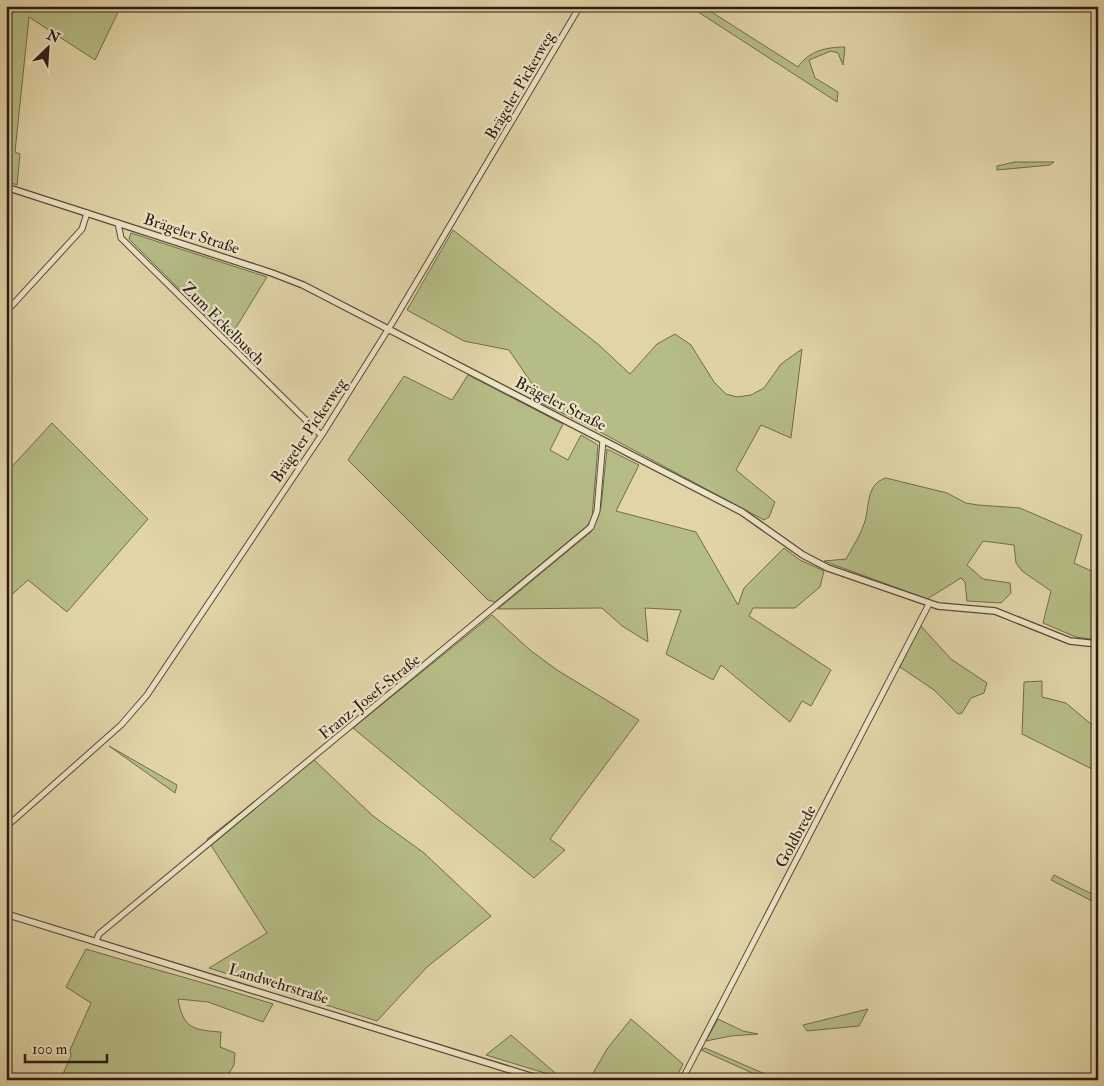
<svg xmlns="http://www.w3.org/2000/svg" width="1104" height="1086" viewBox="0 0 1104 1086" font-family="'IM FELL Double Pica',serif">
<rect width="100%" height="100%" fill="#e1d5a8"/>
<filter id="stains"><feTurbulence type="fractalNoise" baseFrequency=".004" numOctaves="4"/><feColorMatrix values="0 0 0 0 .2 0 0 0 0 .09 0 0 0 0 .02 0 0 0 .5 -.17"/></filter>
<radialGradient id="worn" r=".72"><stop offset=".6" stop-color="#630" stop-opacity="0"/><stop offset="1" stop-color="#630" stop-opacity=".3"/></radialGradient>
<path fill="#b6bc86" stroke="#716b4c" d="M 6,6 L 121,6 L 95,60 L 29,17 L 15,152 L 20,154 L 17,185 L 6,181 Z
M 689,6 L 702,6 L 798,67 C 809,51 826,47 845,47 L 843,65 L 838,53 L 831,51 L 809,60 L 815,78 L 838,92 L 837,102 Z
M 1015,162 L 1054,162 L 1050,165 L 997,170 L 997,166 Z
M 453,230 L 599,345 L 630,374 L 657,344 L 675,334 L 691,345 L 714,382 L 726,394 L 737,397 L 751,395 L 764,388 L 781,364 L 802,349 L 791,438 L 761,425 L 736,470 L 775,502 L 769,517 L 764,520 L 587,425 L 531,398 L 535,388 L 509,350 L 464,341 L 407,310 Z
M 131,233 L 267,277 L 229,339 L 129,239 Z
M 468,375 L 563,424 L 550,450 L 568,460 L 581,435 L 598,445 L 592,518 L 587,526 L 495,602 L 488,600 L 348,460 L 404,376 L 452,400 Z
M 52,423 L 148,519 L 67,612 L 28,580 L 6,600 L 6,473 Z
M 607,449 L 639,465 L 616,511 L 696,532 L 738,605 L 744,588 L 784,548 L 800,560 L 824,571 L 820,587 L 795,608 L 753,608 L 749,616 L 831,670 L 811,706 L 802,701 L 790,722 L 721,665 L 713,680 L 666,654 L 681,610 L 645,608 L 648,642 L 622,626 L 602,608 L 498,609 L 591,532 L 601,507 Z
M 886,478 L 947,493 L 966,503 L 978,505 L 1020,508 L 1082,535 L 1074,563 L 1098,574 L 1098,640 L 1076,637 L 1043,623 L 1051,591 L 1022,571 L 1016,563 L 1014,545 L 983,541 L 967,565 L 983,579 L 1010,583 L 1011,593 L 1001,603 L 967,601 L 965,582 L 961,578 L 927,599 L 824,561 L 846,559 C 852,548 860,536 864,524 C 870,508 865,484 886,478 Z
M 492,615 L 530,650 L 557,670 L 639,720 L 550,839 L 565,850 L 534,878 L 353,728 Z
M 920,625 L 951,659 L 987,683 L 984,693 L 971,698 L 962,713 L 958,714 L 934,690 L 900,667 Z
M 1042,681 L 1042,697 L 1066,703 L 1098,730 L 1098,772 L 1022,734 L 1024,682 Z
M 109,746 L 177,785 L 175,793 Z
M 311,757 L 373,816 L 424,853 L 491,916 L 427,967 L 377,1021 L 209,968 L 267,933 L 207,839 Z
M 1054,875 L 1098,897 L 1098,904 L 1051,880 Z
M 86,949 C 148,968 211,984 273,1004 L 263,1022 L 208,1002 L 178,999 C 183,1029 194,1030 221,1032 L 220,1047 L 235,1053 L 234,1065 L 225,1080 L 68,1080 L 62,1076 L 71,1056 L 70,1050 L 91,1003 L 66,987 Z
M 868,1009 L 859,1026 L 807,1031 L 803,1025 Z
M 631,1019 L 683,1064 L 675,1080 L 589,1080 L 607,1049 Z
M 718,1019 L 743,1031 L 758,1034 L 731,1036 L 706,1041 Z
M 511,1035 L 561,1078 L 486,1055 Z
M 705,1048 L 779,1080 L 768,1080 L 701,1050 Z"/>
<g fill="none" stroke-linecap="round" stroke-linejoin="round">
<defs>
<path id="minor" d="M 118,223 L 121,238 L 321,435
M 6,312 L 82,229 L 87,213
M 6,827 L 121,725 L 147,695 L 325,430 L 394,320 L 580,6
M 96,941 L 99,934 L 591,527 L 597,511 L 603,440
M 6,1073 L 15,1080
M 682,1080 L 929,604"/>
<path id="tertiary" d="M 6,187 L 272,273 L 303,285 L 742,512 L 803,555 L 828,568 L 938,606 L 995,611 L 1070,641 L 1098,644
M 6,914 L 543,1080"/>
</defs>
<use href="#minor" stroke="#594937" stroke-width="7"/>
<use href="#tertiary" stroke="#594937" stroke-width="8"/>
<use href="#minor" stroke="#ece4c6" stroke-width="5"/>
<use href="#tertiary" stroke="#ece4c6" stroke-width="5.5"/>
</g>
<g text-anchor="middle" stroke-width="4.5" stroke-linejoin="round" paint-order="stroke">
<g font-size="16" fill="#2c1a11" stroke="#ece4c6">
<text transform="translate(519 85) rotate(-60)" y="6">Brägeler Pickerweg</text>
<text transform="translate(192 233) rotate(18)" y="6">Brägeler Straße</text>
<text transform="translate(224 323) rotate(45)" y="6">Zum Eckelbusch</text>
<text transform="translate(561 403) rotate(27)" y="6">Brägeler Straße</text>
<text transform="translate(308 430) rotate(-56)" y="6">Brägeler Pickerweg</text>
<text transform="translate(369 696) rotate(-39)" y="6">Franz-Josef-Straße</text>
<text transform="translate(795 836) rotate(-62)" y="6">Goldbrede</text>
<text transform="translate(279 983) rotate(17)" y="6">Landwehrstraße</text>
</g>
</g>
<rect width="1104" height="1086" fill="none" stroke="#e1d5a8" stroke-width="25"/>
<rect x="8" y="8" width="1089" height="1071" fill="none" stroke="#2c1a11" stroke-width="2.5"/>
<rect x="12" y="12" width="1079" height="1061" fill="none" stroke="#2c1a11"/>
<g transform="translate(48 48) rotate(25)" stroke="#ece4c6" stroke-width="4" paint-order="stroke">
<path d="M0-4L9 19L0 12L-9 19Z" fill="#2c1a11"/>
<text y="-8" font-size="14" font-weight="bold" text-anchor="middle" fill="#2c1a11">N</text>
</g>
<path d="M25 1054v8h82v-8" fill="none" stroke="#2c1a11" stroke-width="2.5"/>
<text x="32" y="1054" font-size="15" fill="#2c1a11" stroke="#ece4c6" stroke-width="4" paint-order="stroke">100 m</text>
<rect width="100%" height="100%" filter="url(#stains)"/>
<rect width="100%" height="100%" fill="url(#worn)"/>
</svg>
